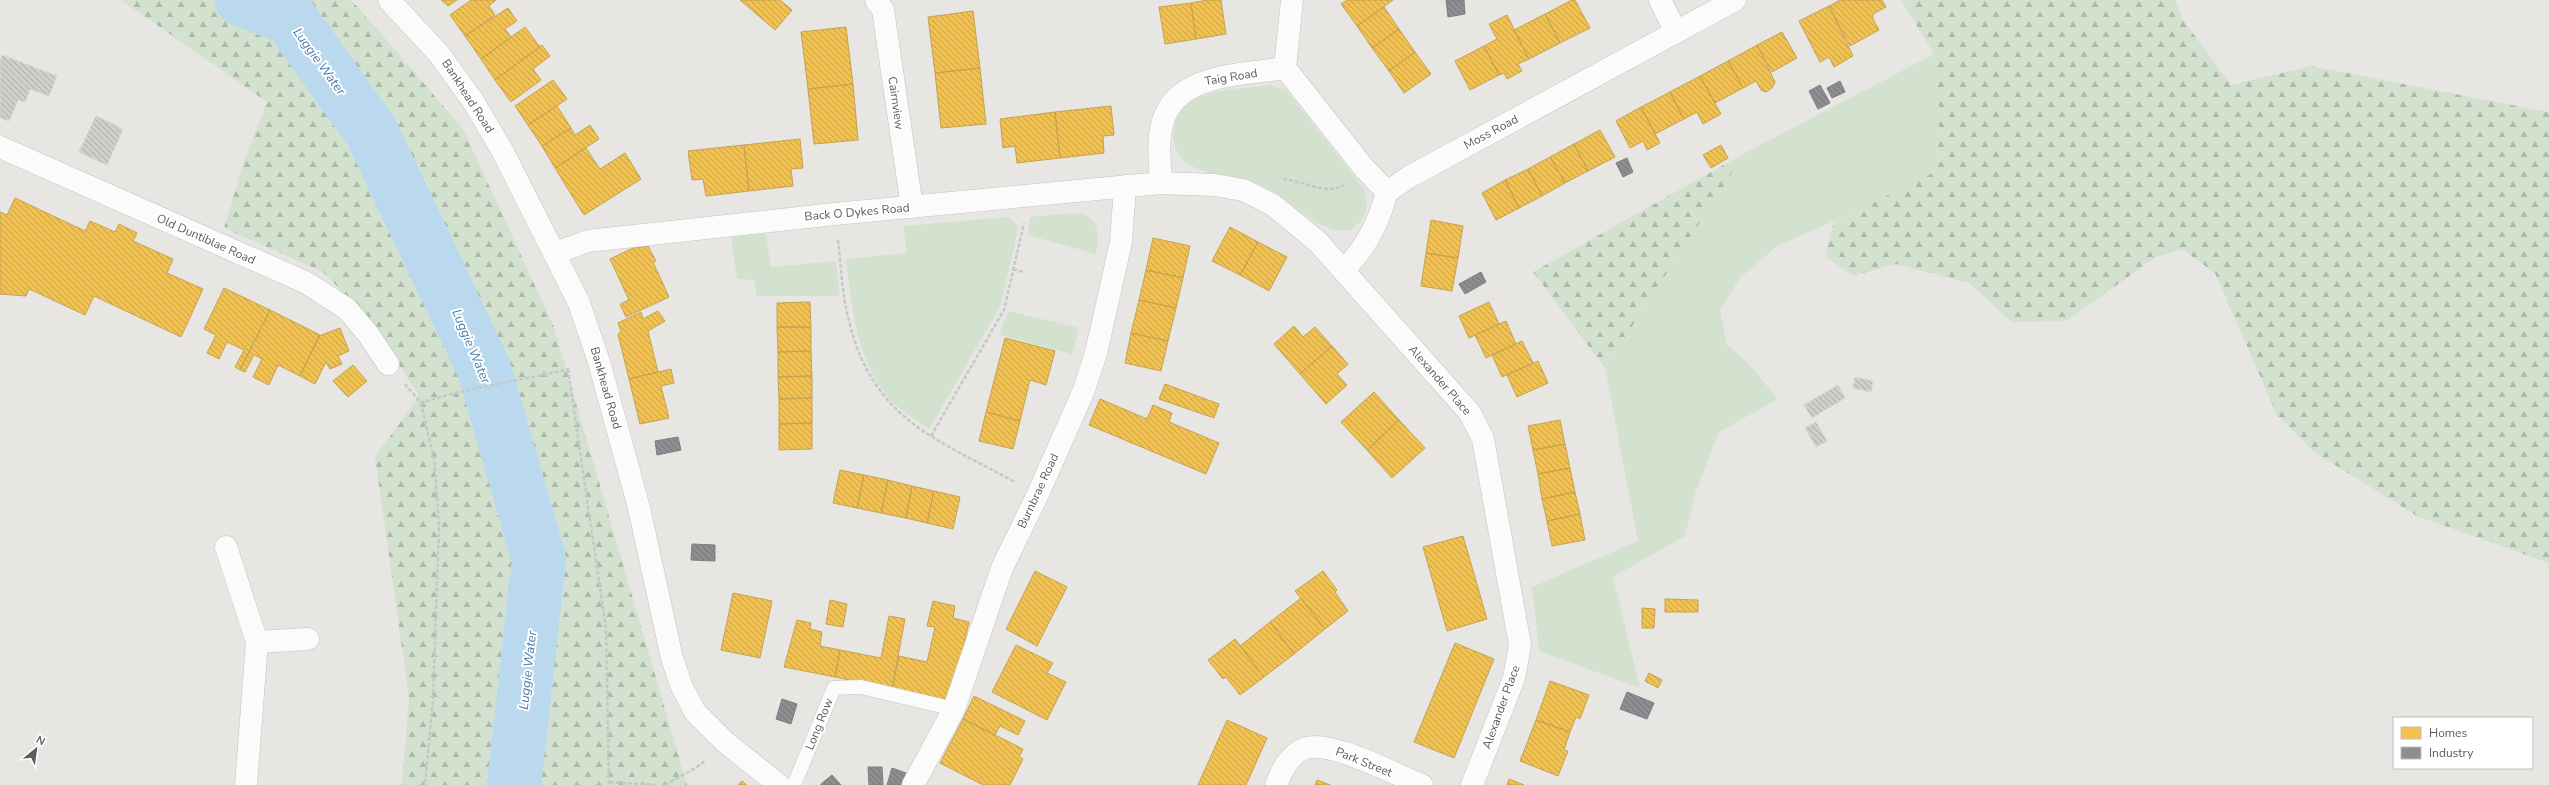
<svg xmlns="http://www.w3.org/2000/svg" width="2549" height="785" viewBox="0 0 2549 785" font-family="'Nunito Sans',sans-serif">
<defs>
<pattern id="forest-firs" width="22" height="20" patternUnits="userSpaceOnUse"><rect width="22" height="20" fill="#d2e2cf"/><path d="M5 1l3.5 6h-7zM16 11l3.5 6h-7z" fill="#adbaab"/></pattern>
<pattern id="homes-back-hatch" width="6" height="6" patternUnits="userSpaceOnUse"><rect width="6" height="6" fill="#f2c14e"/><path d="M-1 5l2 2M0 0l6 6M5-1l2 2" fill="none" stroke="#c7a044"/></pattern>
<pattern id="industry-back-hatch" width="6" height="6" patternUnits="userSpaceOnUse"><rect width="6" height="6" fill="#8d8d92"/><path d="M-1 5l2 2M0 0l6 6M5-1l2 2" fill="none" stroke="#76767a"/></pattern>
<pattern id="building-back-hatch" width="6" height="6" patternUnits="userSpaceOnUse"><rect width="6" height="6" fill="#cfcecb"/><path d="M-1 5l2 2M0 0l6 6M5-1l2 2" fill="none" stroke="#abaaa8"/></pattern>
</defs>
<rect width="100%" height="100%" fill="#e8e6e2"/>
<path fill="#d2e2cf" d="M 1934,54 L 1939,114 L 1937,171 L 1882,200 L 1777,246 L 1740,278 L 1720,310 L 1727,345 L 1746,361 L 1778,399 L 1719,432 L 1695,494 L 1685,536 L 1613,577 L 1640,688 L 1539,651 L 1532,587 L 1638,541 L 1605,368 L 1745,153 Z
M 1271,85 L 1286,90 L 1364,189 C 1370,207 1366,219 1351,230 C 1319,235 1294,203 1269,189 C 1243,175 1203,178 1183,160 C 1173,150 1171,133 1176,120 C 1189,87 1242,89 1271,85 Z
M 1072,213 C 1099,214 1100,232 1096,254 L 1028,235 L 1030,217 Z
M 1008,217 L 1017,225 L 1018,230 L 1000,307 L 929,429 C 915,419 899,410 888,397 C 856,359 852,307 846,259 L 907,253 L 903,226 Z
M 766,234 L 771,267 L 836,261 L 840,296 L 757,296 L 754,280 L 737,279 L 731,236 Z
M 1009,311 L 1079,328 L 1072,354 L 1000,335 L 1003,323 Z"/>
<path fill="url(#forest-firs)" d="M 121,0 L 350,0 L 359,8 L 463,129 L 554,327 L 687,785 L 402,785 L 409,698 L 375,457 L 419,396 L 371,321 L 323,272 L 224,228 L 244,161 L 267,102 Z
M 1901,0 L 2175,0 L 2183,20 L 2231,85 L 2311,66 L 2549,112 L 2549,563 L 2417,516 L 2314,452 L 2277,415 L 2215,273 L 2182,249 L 2156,257 L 2066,321 L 2012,322 L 1969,283 L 1896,264 L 1853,276 L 1825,256 L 1834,222 L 1937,171 L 1939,114 L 1934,54 Z
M 1745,153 L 1605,368 L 1533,272 Z"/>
<path fill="url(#homes-back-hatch)" stroke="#c4a353" d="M 441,0 L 457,0 L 448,6 Z
M 471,0 L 496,0 L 489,6 L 495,15 L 465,36 L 450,15 Z
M 740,0 L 780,0 L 792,10 L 775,30 Z
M 1208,0 L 1221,0 L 1226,34 L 1196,39 L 1191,3 Z
M 1347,0 L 1393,0 L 1357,26 L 1341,4 Z
M 1572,0 L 1575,0 L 1590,28 L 1560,43 L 1545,14 Z
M 1840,0 L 1882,0 L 1886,7 L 1873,14 L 1873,19 L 1879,30 L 1850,46 L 1829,6 Z
M 1191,3 L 1196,39 L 1165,44 L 1159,7 Z
M 1829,6 L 1853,56 L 1834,67 L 1829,57 L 1820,62 L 1799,21 Z
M 1384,7 L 1399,29 L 1372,48 L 1357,26 Z
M 508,8 L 517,21 L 505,29 L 511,37 L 481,59 L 465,36 Z
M 973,11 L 980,68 L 935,73 L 928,17 Z
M 1545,14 L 1560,43 L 1529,59 L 1514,30 Z
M 1507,15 L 1529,59 L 1518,64 L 1522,71 L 1507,79 L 1504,73 L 1499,75 L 1484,46 L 1497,39 L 1489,24 Z
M 525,27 L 540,47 L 495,80 L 481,59 Z
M 846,27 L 853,84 L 808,89 L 801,32 Z
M 1399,29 L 1415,52 L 1389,71 L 1372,48 Z
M 1782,32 L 1797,58 L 1772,72 L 1757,45 Z
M 542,45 L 550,56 L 533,69 L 541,80 L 511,102 L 495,80 Z
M 1757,45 L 1775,82 L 1772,88 L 1766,92 L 1761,90 L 1756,81 L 1743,88 L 1728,61 Z
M 1484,46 L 1499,75 L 1470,90 L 1455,61 Z
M 1415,52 L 1431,74 L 1404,93 L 1389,71 Z
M 1728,61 L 1743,88 L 1715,103 L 1700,76 Z
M 980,68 L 986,124 L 941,128 L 935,73 Z
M 1700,76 L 1721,114 L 1703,124 L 1697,112 L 1684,119 L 1670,92 Z
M 553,80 L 567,99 L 528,125 L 515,106 Z
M 853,84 L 858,140 L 814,144 L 808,89 Z
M 1670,92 L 1684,119 L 1655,134 L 1641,107 Z
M 557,106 L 571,128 L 542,146 L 528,125 Z
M 1111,106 L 1114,135 L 1103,136 L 1104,153 L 1060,158 L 1055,112 Z
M 1641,107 L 1660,143 L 1647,150 L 1643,141 L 1630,148 L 1616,121 Z
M 1055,112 L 1060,158 L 1017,163 L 1015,146 L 1003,148 L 1000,119 Z
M 590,125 L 599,139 L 555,168 L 542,146 L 571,128 L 575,135 Z
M 1600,130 L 1615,157 L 1588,171 L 1574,144 Z
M 800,139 L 803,168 L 791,169 L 793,186 L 749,191 L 744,145 Z
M 1574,144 L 1588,171 L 1565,183 L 1550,157 Z
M 744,145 L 749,191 L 706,196 L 703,179 L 692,180 L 688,151 Z
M 1721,145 L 1728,158 L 1711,168 L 1703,155 Z
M 586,148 L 600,169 L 625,153 L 641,179 L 584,215 L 555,168 Z
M 1550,157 L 1565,183 L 1542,196 L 1528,169 Z
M 1528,169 L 1542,196 L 1519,208 L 1505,180 Z
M 1505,180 L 1519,208 L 1496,220 L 1482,193 Z
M 15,198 L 85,231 L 90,221 L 115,232 L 119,224 L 137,233 L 133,241 L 173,259 L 167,273 L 203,289 L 181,337 L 94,296 L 85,315 L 29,289 L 26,296 L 0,294 L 0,212 L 7,215 Z
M 1431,220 L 1463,226 L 1458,258 L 1426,253 Z
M 1230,227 L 1258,242 L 1240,275 L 1212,261 Z
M 1153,238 L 1190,246 L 1183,278 L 1146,270 Z
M 1258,242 L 1287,257 L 1269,291 L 1240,275 Z
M 648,246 L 656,261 L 653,262 L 669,297 L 626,317 L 620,304 L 629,300 L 610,259 L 633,248 Z
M 1426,253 L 1458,258 L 1452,291 L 1421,286 Z
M 1146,270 L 1183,278 L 1176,308 L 1139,300 Z
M 224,288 L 270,310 L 240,370 L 235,367 L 244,350 L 227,342 L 219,359 L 207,353 L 216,335 L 204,329 Z
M 1139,300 L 1176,308 L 1168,341 L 1131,333 Z
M 810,302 L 811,327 L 777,327 L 777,303 Z
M 1489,302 L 1499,324 L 1469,338 L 1459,316 Z
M 270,310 L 320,335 L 300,376 L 278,365 L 269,385 L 253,377 L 262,359 L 254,355 L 245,372 L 240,370 Z
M 658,311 L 665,321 L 648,331 L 658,372 L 629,379 L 618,334 L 621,332 L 618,323 L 641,312 L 643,319 Z
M 1506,321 L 1516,344 L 1486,358 L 1475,335 Z
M 1294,326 L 1303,337 L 1315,327 L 1332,346 L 1300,374 L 1274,344 Z
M 777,327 L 811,327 L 811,351 L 778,352 Z
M 340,328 L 349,351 L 338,356 L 342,364 L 330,369 L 326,362 L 315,384 L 300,376 L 319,336 Z
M 1131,333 L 1168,341 L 1161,371 L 1125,363 Z
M 1005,338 L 1055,351 L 1046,385 L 1030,380 L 1020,421 L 986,412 Z
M 1522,341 L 1533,363 L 1502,377 L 1492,355 Z
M 1332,346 L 1348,364 L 1337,374 L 1347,385 L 1326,404 L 1300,374 Z
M 811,351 L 812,376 L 778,377 L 778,352 Z
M 1538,361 L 1548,383 L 1517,397 L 1507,375 Z
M 353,365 L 367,381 L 348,397 L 333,381 Z
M 671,369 L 674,383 L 661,386 L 669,418 L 640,424 L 629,379 Z
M 812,376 L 812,398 L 779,399 L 778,377 Z
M 1165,384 L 1219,404 L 1214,418 L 1159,399 Z
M 1374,392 L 1399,420 L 1367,450 L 1341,422 Z
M 812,398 L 812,423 L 779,424 L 779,399 Z
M 1100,399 L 1147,419 L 1153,405 L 1172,413 L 1169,422 L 1219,443 L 1206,474 L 1089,425 Z
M 986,412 L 1020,421 L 1013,449 L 979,441 Z
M 1399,420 L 1425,448 L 1392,478 L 1367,450 Z
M 1560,420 L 1565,444 L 1533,450 L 1528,426 Z
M 812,423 L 812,449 L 779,450 L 779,424 Z
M 1565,444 L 1570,468 L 1538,474 L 1533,450 Z
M 1570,468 L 1575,492 L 1542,499 L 1538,474 Z
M 840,470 L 864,475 L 857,508 L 833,503 Z
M 864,475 L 888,480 L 881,513 L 857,508 Z
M 888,480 L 912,486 L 906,518 L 881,513 Z
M 912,486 L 934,491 L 927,523 L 906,518 Z
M 934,491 L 960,497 L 953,529 L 927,523 Z
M 1575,492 L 1580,514 L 1547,521 L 1542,499 Z
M 1580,514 L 1585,540 L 1552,546 L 1547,521 Z
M 1463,536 L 1487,619 L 1447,631 L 1423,547 Z
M 1035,571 L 1067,587 L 1037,646 L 1006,629 Z
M 1323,571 L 1337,590 L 1335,592 L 1348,611 L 1325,629 L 1295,591 Z
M 733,593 L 772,601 L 760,658 L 721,650 Z
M 1301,598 L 1325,629 L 1294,654 L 1270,622 Z
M 1665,599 L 1698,600 L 1698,612 L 1665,612 Z
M 830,600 L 847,604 L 843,627 L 826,624 Z
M 933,601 L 955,606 L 953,618 L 969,622 L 951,702 L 892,689 L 899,656 L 927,662 L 935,627 L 927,626 Z
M 1642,608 L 1655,609 L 1654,628 L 1642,628 Z
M 889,616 L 905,619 L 892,689 L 835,677 L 840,650 L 881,658 Z
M 797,620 L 811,623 L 810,629 L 822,632 L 820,646 L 840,650 L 835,677 L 784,667 Z
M 1270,622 L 1294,654 L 1264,677 L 1240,646 Z
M 1235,639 L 1264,677 L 1240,695 L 1226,677 L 1223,679 L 1208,660 Z
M 1455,643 L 1494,659 L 1454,758 L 1414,742 Z
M 1016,645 L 1053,663 L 1047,673 L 1066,682 L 1047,720 L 992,692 Z
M 1649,673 L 1662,680 L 1658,688 L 1645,681 Z
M 1550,681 L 1589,695 L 1580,719 L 1576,717 L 1570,732 L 1536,720 Z
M 974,696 L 1025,721 L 1018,735 L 1000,726 L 995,735 L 963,719 Z
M 963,719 L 1023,749 L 1019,757 L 1023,759 L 1010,785 L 983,785 L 940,763 Z
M 1227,720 L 1267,738 L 1246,785 L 1198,785 Z
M 1536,720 L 1570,732 L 1564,750 L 1568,751 L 1558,776 L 1520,761 Z
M 1509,779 L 1524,785 L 1507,785 Z
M 1317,780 L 1330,785 L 1315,785 Z
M 742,781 L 747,785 L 738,785 Z"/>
<path fill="url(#industry-back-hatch)" stroke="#7d7e83" d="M 1446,0 L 1464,0 L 1465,14 L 1448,17 Z
M 1840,81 L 1845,92 L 1832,98 L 1827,88 Z
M 1820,85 L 1830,103 L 1818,109 L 1809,91 Z
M 1627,158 L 1633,172 L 1623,177 L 1616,163 Z
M 1481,272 L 1486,282 L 1465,294 L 1459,284 Z
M 678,437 L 681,450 L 657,455 L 655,441 Z
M 692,544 L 715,545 L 715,561 L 691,560 Z
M 1627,692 L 1654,703 L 1647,719 L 1620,709 Z
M 782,699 L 797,704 L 791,724 L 776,719 Z
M 868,767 L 882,767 L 883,785 L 869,785 Z
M 892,768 L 906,773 L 902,785 L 887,785 Z
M 832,775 L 841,785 L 821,785 L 821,784 Z"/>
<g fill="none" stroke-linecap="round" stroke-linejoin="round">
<path stroke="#bad9ee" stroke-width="54" d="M 242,0 L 290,18 L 372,133 L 484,369 L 539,559 L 514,785"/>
</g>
<path fill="url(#building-back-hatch)" stroke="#d7d5d2" d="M 2,55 L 57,76 L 49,96 L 30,89 L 25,102 L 18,100 L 9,121 L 0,118 L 0,62 Z
M 96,116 L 123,129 L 107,165 L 79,152 Z
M 1855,377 L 1873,381 L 1871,392 L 1853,388 Z
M 1838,385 L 1845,398 L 1812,418 L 1804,405 Z
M 1816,422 L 1827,441 L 1816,447 L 1805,428 Z"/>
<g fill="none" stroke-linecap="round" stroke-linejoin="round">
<defs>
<path id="service" d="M 794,785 L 834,688 L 861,687 L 954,709"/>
<path id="minor" d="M 389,0 L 439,54 L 473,101 L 503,152 L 579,303 L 599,362 L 639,508 L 672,658 L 681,685 L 695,712 L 725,742 L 779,785
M 876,0 L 883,10 L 912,207
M 1292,0 L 1285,68 L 1364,168 L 1387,192
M 1660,0 L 1676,32
M 0,147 L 307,283 L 347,309 L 368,334 L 388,364
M 1161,183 C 1160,163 1157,140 1163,121 C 1177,73 1243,75 1285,68
M 555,253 L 588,241 L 835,214 L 1161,183 L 1215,185 L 1243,190 L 1273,205 L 1318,242 L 1470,413 L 1483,439 L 1520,645 L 1514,678 L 1472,785
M 1343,270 C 1366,249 1379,222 1387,192 L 1409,177 L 1735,0
M 226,547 L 257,642 L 246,785
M 257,642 L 308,639
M 913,785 L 954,709 L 1002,568 L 1038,494 L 1084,390 L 1096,353 L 1121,242 L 1125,186
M 1276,785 C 1282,770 1289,754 1306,748 C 1331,740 1396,775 1422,785"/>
</defs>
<use href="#service" stroke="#c4c3c3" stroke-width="15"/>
<use href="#minor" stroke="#c4c3c3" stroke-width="23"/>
<path stroke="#c5c8c6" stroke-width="2.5" stroke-dasharray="4 2" stroke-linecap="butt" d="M 1283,179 C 1301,180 1328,196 1344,185
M 838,240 C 841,266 842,295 849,321 C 873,419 934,438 1015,482
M 1013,269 L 1023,272
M 568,369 L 606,629 L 609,785
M 405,384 L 421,403 C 469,387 520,381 569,369
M 421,403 L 434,459 L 439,525 L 433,699 L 425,785
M 931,436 L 1004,310 L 1024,223
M 610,782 L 656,785
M 665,785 L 697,767 L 706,760"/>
<use href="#service" stroke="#fcfbfb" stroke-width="14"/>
<use href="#minor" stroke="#fcfbfb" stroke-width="22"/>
</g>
<g text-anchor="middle" stroke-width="4" stroke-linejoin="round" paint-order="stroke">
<g font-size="12" fill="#595c5f" stroke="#fff">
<text transform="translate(1231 77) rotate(-9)" y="4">Taig Road</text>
<text transform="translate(468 96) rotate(57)" y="4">Bankhead Road</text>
<text transform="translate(896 103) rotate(82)" y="4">Cairnview</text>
<text transform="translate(1491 132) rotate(-28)" y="4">Moss Road</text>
<text transform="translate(857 212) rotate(-5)" y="4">Back O Dykes Road</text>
<text transform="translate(206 239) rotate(24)" y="4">Old Duntiblae Road</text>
<text transform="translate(1440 380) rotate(49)" y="4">Alexander Place</text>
<text transform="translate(606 388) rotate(74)" y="4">Bankhead Road</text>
<text transform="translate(1038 491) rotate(-65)" y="4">Burnbrae Road</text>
<text transform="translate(1501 707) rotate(-70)" y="4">Alexander Place</text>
<text transform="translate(819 724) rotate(-68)" y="4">Long Row</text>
<text transform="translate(1364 762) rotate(22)" y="4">Park Street</text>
</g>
<g font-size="13" font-style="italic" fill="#4b7aaa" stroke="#fff">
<text transform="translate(320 61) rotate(54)" y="5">Luggie Water</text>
<text transform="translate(472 346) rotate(67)" y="5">Luggie Water</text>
<text transform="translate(527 670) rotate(-84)" y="5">Luggie Water</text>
</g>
</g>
<rect x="2393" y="717" width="140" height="52" fill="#ffffff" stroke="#bdbebf"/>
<rect x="2401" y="727" width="20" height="12" fill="#f2c14e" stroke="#bdbebf"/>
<text x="2429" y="737" font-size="12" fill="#595c5f">Homes</text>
<rect x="2401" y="747" width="20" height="12" fill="#8d8d92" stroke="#bdbebf"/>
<text x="2429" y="757" font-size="12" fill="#595c5f">Industry</text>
<g transform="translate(36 749) rotate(29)" stroke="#ffffff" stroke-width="3" paint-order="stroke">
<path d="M0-3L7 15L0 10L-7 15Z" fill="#595c5f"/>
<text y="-6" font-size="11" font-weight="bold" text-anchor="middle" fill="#595c5f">N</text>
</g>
</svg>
